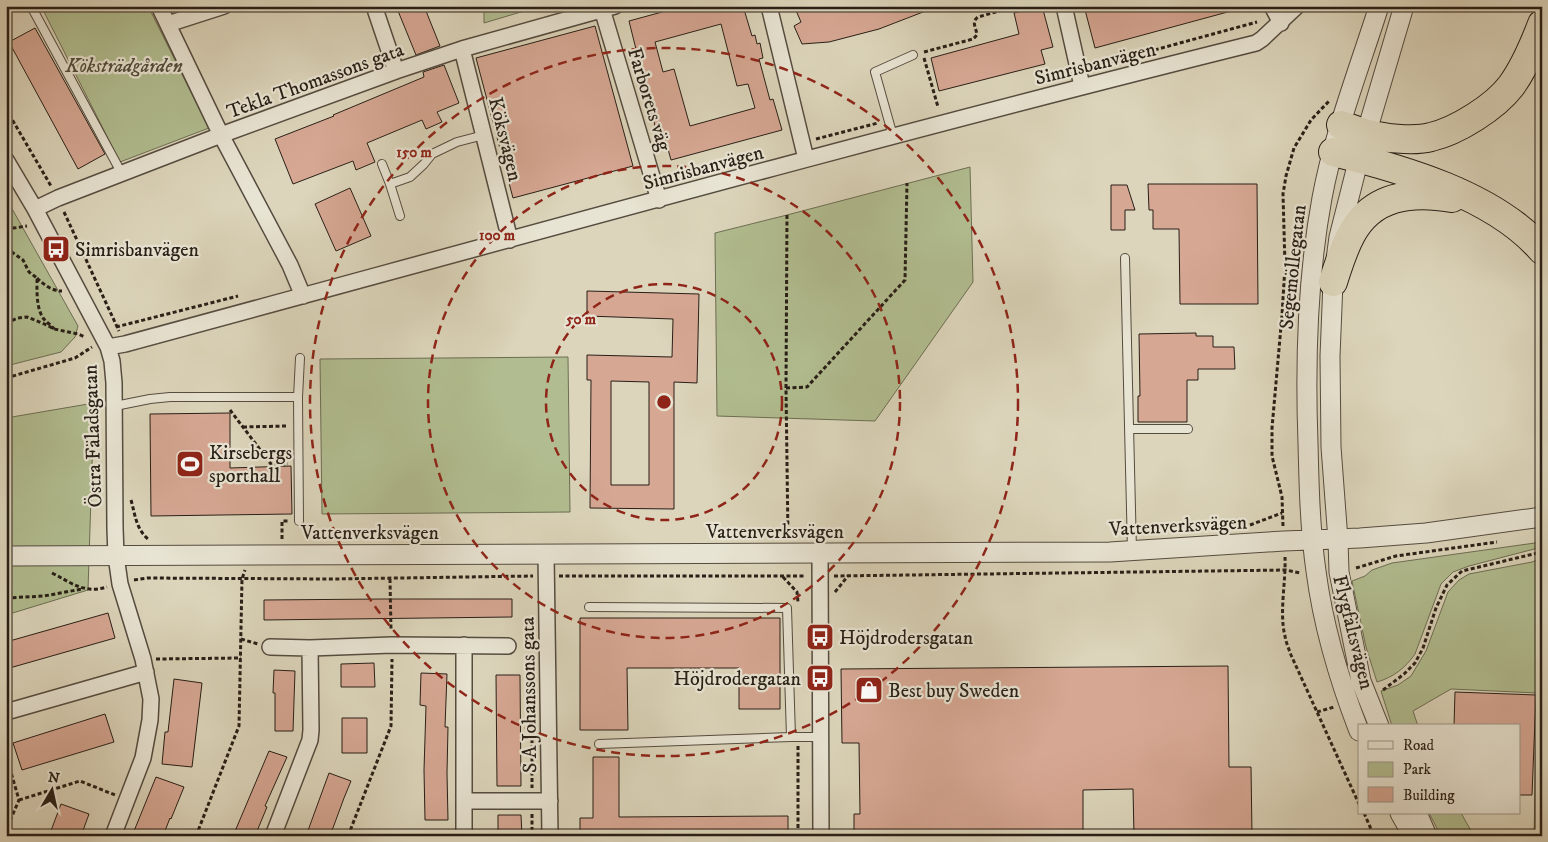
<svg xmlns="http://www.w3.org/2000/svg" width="1548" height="842" viewBox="0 0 1548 842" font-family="'IM FELL DW Pica',serif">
<rect width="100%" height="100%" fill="#dcd5bb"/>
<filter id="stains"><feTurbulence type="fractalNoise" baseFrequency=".004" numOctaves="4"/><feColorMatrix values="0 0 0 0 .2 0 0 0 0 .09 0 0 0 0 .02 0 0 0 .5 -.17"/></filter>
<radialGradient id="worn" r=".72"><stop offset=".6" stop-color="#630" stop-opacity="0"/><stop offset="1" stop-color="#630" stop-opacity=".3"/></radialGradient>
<path fill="#b1bd90" stroke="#6c6e54" d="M 41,6 L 148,6 L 209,128 L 120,162 Z
M 484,6 L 541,6 L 484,23 Z
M 970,167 L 973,282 L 875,421 L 717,416 L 715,233 L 787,215 Z
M 6,198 L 78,326 L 75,337 L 61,352 L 6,366 Z
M 568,357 L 570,512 L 322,514 L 320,359 Z
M 94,403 L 88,590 L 6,615 L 6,418 Z
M 1542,542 L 1542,547 L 1469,566 L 1453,572 L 1441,584 L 1415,654 C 1405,668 1394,677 1377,682 L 1366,647 L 1352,581 L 1365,576 L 1372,570 L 1392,563 Z
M 1542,558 L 1542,836 L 1534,836 L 1537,693 L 1451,689 L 1413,711 L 1418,726 L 1392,726 L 1381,691 L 1398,685 L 1411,676 L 1426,651 L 1448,592 L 1459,580 L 1469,574 L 1532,562 Z
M 1429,813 L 1461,813 L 1474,836 L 1441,836 Z"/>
<path fill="#d6a793" stroke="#281f17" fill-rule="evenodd" d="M 396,6 L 424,6 L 440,46 L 416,55 Z
M 684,6 L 743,6 L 752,36 L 755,35 L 757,44 L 760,43 L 763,58 L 759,59 L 770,100 L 773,99 L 782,130 L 671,160 L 661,124 L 655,126 L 629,21 ZM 721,24 L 737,86 L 748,84 L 755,108 L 690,126 L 674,69 L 663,72 L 655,42 Z
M 794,6 L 936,6 L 936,7 L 879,29 L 829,42 L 802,44 L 794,26 L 801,22 Z
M 1042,6 L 1053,47 L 1041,50 L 1045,64 L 939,91 L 931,58 L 1019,34 L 1014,13 Z
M 1084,6 L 1114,6 L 1115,10 L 1128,6 L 1235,6 L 1235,10 L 1095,48 Z
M 595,26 L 633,166 L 513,198 L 476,58 Z
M 35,28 L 105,154 L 78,169 L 9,42 Z
M 444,65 L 459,103 L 437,112 L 442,122 L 426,129 L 422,120 L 367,143 L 375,162 L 356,170 L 353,161 L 293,184 L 275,139 L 334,116 L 333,115 L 424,77 L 423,72 Z
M 1148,184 L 1257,184 L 1258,304 L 1180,304 L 1179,229 L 1153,229 L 1153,210 L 1149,210 Z
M 1111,185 L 1127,185 L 1135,210 L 1125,210 L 1125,230 L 1111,230 Z
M 350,188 L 371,236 L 336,251 L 315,204 Z
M 587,291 L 699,294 L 697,383 L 674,382 L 674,509 L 590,508 L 591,380 L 587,380 L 587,355 L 672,357 L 673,319 L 587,316 ZM 611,381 L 649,382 L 649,485 L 611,485 Z
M 1196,333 L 1196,336 L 1213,336 L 1213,347 L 1234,347 L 1235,369 L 1198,369 L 1198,380 L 1187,380 L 1187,422 L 1138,422 L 1138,396 L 1140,396 L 1139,334 Z
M 230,413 L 230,468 L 291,466 L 292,514 L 151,516 L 150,414 Z
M 382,599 L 512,599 L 512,617 L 264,620 L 264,600 Z
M 108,613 L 115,638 L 6,669 L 6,642 Z
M 580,618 L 780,618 L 780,709 L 739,709 L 739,668 L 627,668 L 628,730 L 580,730 Z
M 374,663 L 375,687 L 341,687 L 341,664 Z
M 1228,666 L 1229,767 L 1251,767 L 1252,836 L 1134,836 L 1133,789 L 1083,790 L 1083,836 L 854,836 L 854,814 L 860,814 L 859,743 L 842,743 L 841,669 Z
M 274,670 L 295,671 L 293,731 L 275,731 L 275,693 L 273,693 Z
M 421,673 L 447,674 L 445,727 L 448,727 L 447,773 L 448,820 L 425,820 L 424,770 L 426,706 L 420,705 Z
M 496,675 L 520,675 L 521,786 L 497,786 Z
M 174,679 L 202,683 L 192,767 L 162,764 L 165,732 L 168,732 Z
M 1455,692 L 1536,695 L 1532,795 L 1519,795 L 1519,726 L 1454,726 Z
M 105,714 L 114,742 L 22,770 L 13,743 Z
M 342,718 L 367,718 L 367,753 L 342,753 Z
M 269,751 L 287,757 L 265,806 L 267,807 L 255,836 L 233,836 Z
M 593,757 L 619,757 L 619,817 L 788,816 L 788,836 L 580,836 L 580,818 L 593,818 Z
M 329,773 L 351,781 L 344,798 L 330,836 L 306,836 Z
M 156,777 L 184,787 L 171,819 L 170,818 L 163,836 L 132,836 Z
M 61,804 L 89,814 L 81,836 L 49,836 Z
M 498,815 L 521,815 L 522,836 L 498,836 Z"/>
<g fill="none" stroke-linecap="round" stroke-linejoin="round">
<defs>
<path id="service" d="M 31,6 L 122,174
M 893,136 L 875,72 L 913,55
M 382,164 L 390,184 L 410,177 L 424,164 L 432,154 L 457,142 L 484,135
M 390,184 L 400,216
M 1125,258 L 1132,551
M 115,406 L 150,399 L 170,397 L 298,397
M 1129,429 L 1188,429
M 299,521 L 298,397 L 300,358
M 589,607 L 787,608 L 791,737
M 599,744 L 791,737 L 821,737"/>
<path id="minor" d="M 159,6 L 221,135 L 290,265 L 303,296
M 374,6 L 396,71
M 769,6 L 806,159
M 1064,6 L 1082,86
M 1272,6 L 1281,23
M 602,9 L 659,200
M 168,24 L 224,6
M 462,49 L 510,240
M 6,160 L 35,209 L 108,347 L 112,361 L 114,383 L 115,528 L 116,556 L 120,584 L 143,659 L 151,699 L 150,720 L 143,758 L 113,836
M 35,209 L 58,198 L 221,135 L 396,71 L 462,49 L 615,6
M 108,347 L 125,344 C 502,242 877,137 1256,43 L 1262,39 L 1297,6
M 820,553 L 821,836
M 546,554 L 550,836
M 464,645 L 464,836
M 270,647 L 310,648 L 392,645 L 508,646
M 6,712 L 146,672
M 464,801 L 550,801
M 273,836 L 310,740 L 311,730 L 310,648"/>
<path id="tertiary" d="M 6,556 L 1110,552 L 1284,541 L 1360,538 L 1426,533 L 1542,517
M 1379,726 L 1361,681 L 1339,572 L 1338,540 L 1331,447 L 1330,356 L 1333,282 L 1339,237 L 1359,158 L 1404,6
M 1359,731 C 1340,682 1323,625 1316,571 C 1310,529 1309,486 1308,443 C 1305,362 1307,279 1322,198 C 1334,133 1359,69 1379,6
M 1400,813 L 1413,836
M 1417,813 L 1427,836"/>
<path id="motorway" d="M 1341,125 C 1353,129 1365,134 1377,136 C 1392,139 1417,141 1431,137 C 1457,131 1495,107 1511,86 C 1525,67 1534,45 1542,24
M 1333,152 C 1403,169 1494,195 1542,250
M 1333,282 C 1338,266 1343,250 1351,235 C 1372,195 1412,191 1452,198"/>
</defs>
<use href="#service" stroke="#554c40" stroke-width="10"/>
<use href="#minor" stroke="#554c40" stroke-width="18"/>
<use href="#tertiary" stroke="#554c40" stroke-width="21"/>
<use href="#motorway" stroke="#281f17" stroke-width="30"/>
<path stroke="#281f17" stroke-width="3" stroke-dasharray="4 2.5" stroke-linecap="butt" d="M 924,52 L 973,39 L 977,35 C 976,27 971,22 978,17 L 1017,6
M 924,58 L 938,107
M 1092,67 L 1257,22
M 6,109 L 51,186
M 816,139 L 878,123
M 64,212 L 119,331
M 787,215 L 786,388 L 788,537
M 6,227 L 14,228 L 27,226
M 6,248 L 23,260 L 29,272 L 37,278 C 37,290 36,307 43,318 C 46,322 51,325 54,329
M 37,278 C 44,285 52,291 62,291
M 6,323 L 18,318 L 27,317 L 47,325 L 54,329 L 78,334 L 85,337
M 116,327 L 238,296
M 6,378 L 75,358 L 92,347
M 786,388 L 807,387 L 905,280 L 907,183
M 230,410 L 271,464 L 288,464
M 243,427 L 287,426
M 131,500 C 135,514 136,529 148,539
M 1250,525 L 1282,513
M 1283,526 L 1282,497 L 1272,456 L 1272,428 L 1282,315 L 1285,266 L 1283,194 L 1286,176 L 1294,148 L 1311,120 L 1330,100
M 282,539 L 282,521 L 288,521
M 1285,557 C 1286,582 1279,613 1285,636 C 1286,643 1289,649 1291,655 L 1359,804
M 1356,568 L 1396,556 L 1497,542
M 52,573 C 72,583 84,594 107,587
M 559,576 L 805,576
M 834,576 L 1286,570 L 1300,573
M 783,577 L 797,592 L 798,602
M 390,579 L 391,631
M 134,580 L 147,578 L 332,579 L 533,576
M 835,592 L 848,576
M 6,598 L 44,596 L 82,589
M 241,639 L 258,644
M 156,659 L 241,658
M 1383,690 L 1404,674 L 1415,663 L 1423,648 L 1436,608 L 1447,585 L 1462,571 L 1542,552
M 1317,712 L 1334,707
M 532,739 L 532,788
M 798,746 L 798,836
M 6,755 L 19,800 L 6,830
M 19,800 L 80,781 L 115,795
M 1364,813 L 1374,836
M 532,814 L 532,836
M 196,836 L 239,726 L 242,579 L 245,570
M 348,836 L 391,726 L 392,659"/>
<use href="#service" stroke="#e8e4d3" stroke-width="8"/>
<use href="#minor" stroke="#e8e4d3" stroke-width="15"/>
<use href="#tertiary" stroke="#e8e4d3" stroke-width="19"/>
<use href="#motorway" stroke="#dcd5bb" stroke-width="28"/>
</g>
<g fill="none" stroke="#8f2418" stroke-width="2.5" stroke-dasharray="9 6">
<circle cx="664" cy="402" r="118"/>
<circle cx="664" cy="402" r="236"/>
<circle cx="664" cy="402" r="354"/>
</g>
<defs>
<symbol id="bus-square" viewBox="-11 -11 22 22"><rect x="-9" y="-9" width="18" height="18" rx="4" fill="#8f2418" stroke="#e8e4d3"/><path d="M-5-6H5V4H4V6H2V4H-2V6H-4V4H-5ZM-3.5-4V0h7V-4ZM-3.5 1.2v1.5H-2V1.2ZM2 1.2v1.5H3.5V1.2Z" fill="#fff"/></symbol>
<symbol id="stadium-square" viewBox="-11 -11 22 22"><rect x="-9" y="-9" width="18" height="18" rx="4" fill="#8f2418" stroke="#e8e4d3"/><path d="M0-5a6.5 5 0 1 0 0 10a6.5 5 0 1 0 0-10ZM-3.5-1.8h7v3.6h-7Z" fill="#fff"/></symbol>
<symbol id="shop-square" viewBox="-11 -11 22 22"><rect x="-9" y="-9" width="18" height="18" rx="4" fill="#8f2418" stroke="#e8e4d3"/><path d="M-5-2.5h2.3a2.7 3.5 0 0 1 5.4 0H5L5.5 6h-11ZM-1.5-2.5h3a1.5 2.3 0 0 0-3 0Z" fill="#fff"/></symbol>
</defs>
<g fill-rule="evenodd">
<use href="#bus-square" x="40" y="233" width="32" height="32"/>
<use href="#stadium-square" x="174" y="448" width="32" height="32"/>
<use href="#bus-square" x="804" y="621" width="32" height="32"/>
<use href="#bus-square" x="804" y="662" width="32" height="32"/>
<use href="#shop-square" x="853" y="674" width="32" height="32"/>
</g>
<g text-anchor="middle" stroke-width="4.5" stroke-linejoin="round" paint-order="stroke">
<g font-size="20" fill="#281f17" stroke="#e8e4d3">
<text transform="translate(1095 63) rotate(-14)" y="7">Simrisbanvägen</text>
<text transform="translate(315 80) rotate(-20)" y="7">Tekla Thomassons gata</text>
<text transform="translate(650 99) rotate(73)" y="7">Farborets väg</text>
<text transform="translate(506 139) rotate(76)" y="7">Köksvägen</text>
<text transform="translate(703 167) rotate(-15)" y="7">Simrisbanvägen</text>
<text transform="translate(1292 267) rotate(-84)" y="7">Segemöllegatan</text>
<text transform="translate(92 436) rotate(-92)" y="7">Östra Fäladsgatan</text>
<text transform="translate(1178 525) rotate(-3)" y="7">Vattenverksvägen</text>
<text x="775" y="538">Vattenverksvägen</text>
<text x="370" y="539">Vattenverksvägen</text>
<text transform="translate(1354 632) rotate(76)" y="7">Flygfältsvägen</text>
<text transform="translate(528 695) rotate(-91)" y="7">S A Johanssons gata</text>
</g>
<g font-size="20" font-style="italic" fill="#514e3b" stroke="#e8e4d3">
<text x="124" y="72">Köksträdgården</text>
</g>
<g font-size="20" fill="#281f17" stroke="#e8e4d3" text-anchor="start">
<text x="75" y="256">Simrisbanvägen</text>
<text x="209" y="459">Kirsebergs<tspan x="209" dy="23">sporthall</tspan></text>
<text x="839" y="644">Höjdrodersgatan</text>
<text x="801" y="685" text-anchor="end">Höjdrodergatan</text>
<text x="888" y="697">Best buy Sweden</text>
</g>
</g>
<circle cx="664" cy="402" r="8" fill="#8f2418" stroke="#e8e4d3" stroke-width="2.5"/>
<g font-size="15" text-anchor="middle" font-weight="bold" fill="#8f2418" stroke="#e8e4d3" stroke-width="4.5" stroke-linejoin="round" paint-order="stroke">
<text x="414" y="157">150 m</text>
<text x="497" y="240">100 m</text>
<text x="581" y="324">50 m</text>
</g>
<rect width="1548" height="842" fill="none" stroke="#dcd5bb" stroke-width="25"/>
<rect x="8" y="8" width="1533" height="827" fill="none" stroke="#281f17" stroke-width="2.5"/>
<rect x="12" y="12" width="1523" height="817" fill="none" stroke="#281f17"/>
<rect x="1358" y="724" width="162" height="90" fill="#e8e4d3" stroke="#9b9588"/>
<rect x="1368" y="741" width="25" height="8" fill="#e8e4d3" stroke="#9b9588"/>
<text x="1403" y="750" font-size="15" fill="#281f17">Road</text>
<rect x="1368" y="762" width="25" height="15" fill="#b1bd90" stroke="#9b9588"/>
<text x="1403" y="774" font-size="15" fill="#281f17">Park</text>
<rect x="1368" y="787" width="25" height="15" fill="#d6a793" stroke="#9b9588"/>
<text x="1403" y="800" font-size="15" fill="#281f17">Building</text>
<g transform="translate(52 790) rotate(9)" stroke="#e8e4d3" stroke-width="4" paint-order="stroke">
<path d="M0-4L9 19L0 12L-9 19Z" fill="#281f17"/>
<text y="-8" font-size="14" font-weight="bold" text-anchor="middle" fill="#281f17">N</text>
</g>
<rect width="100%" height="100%" filter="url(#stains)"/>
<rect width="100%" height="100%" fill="url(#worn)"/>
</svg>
